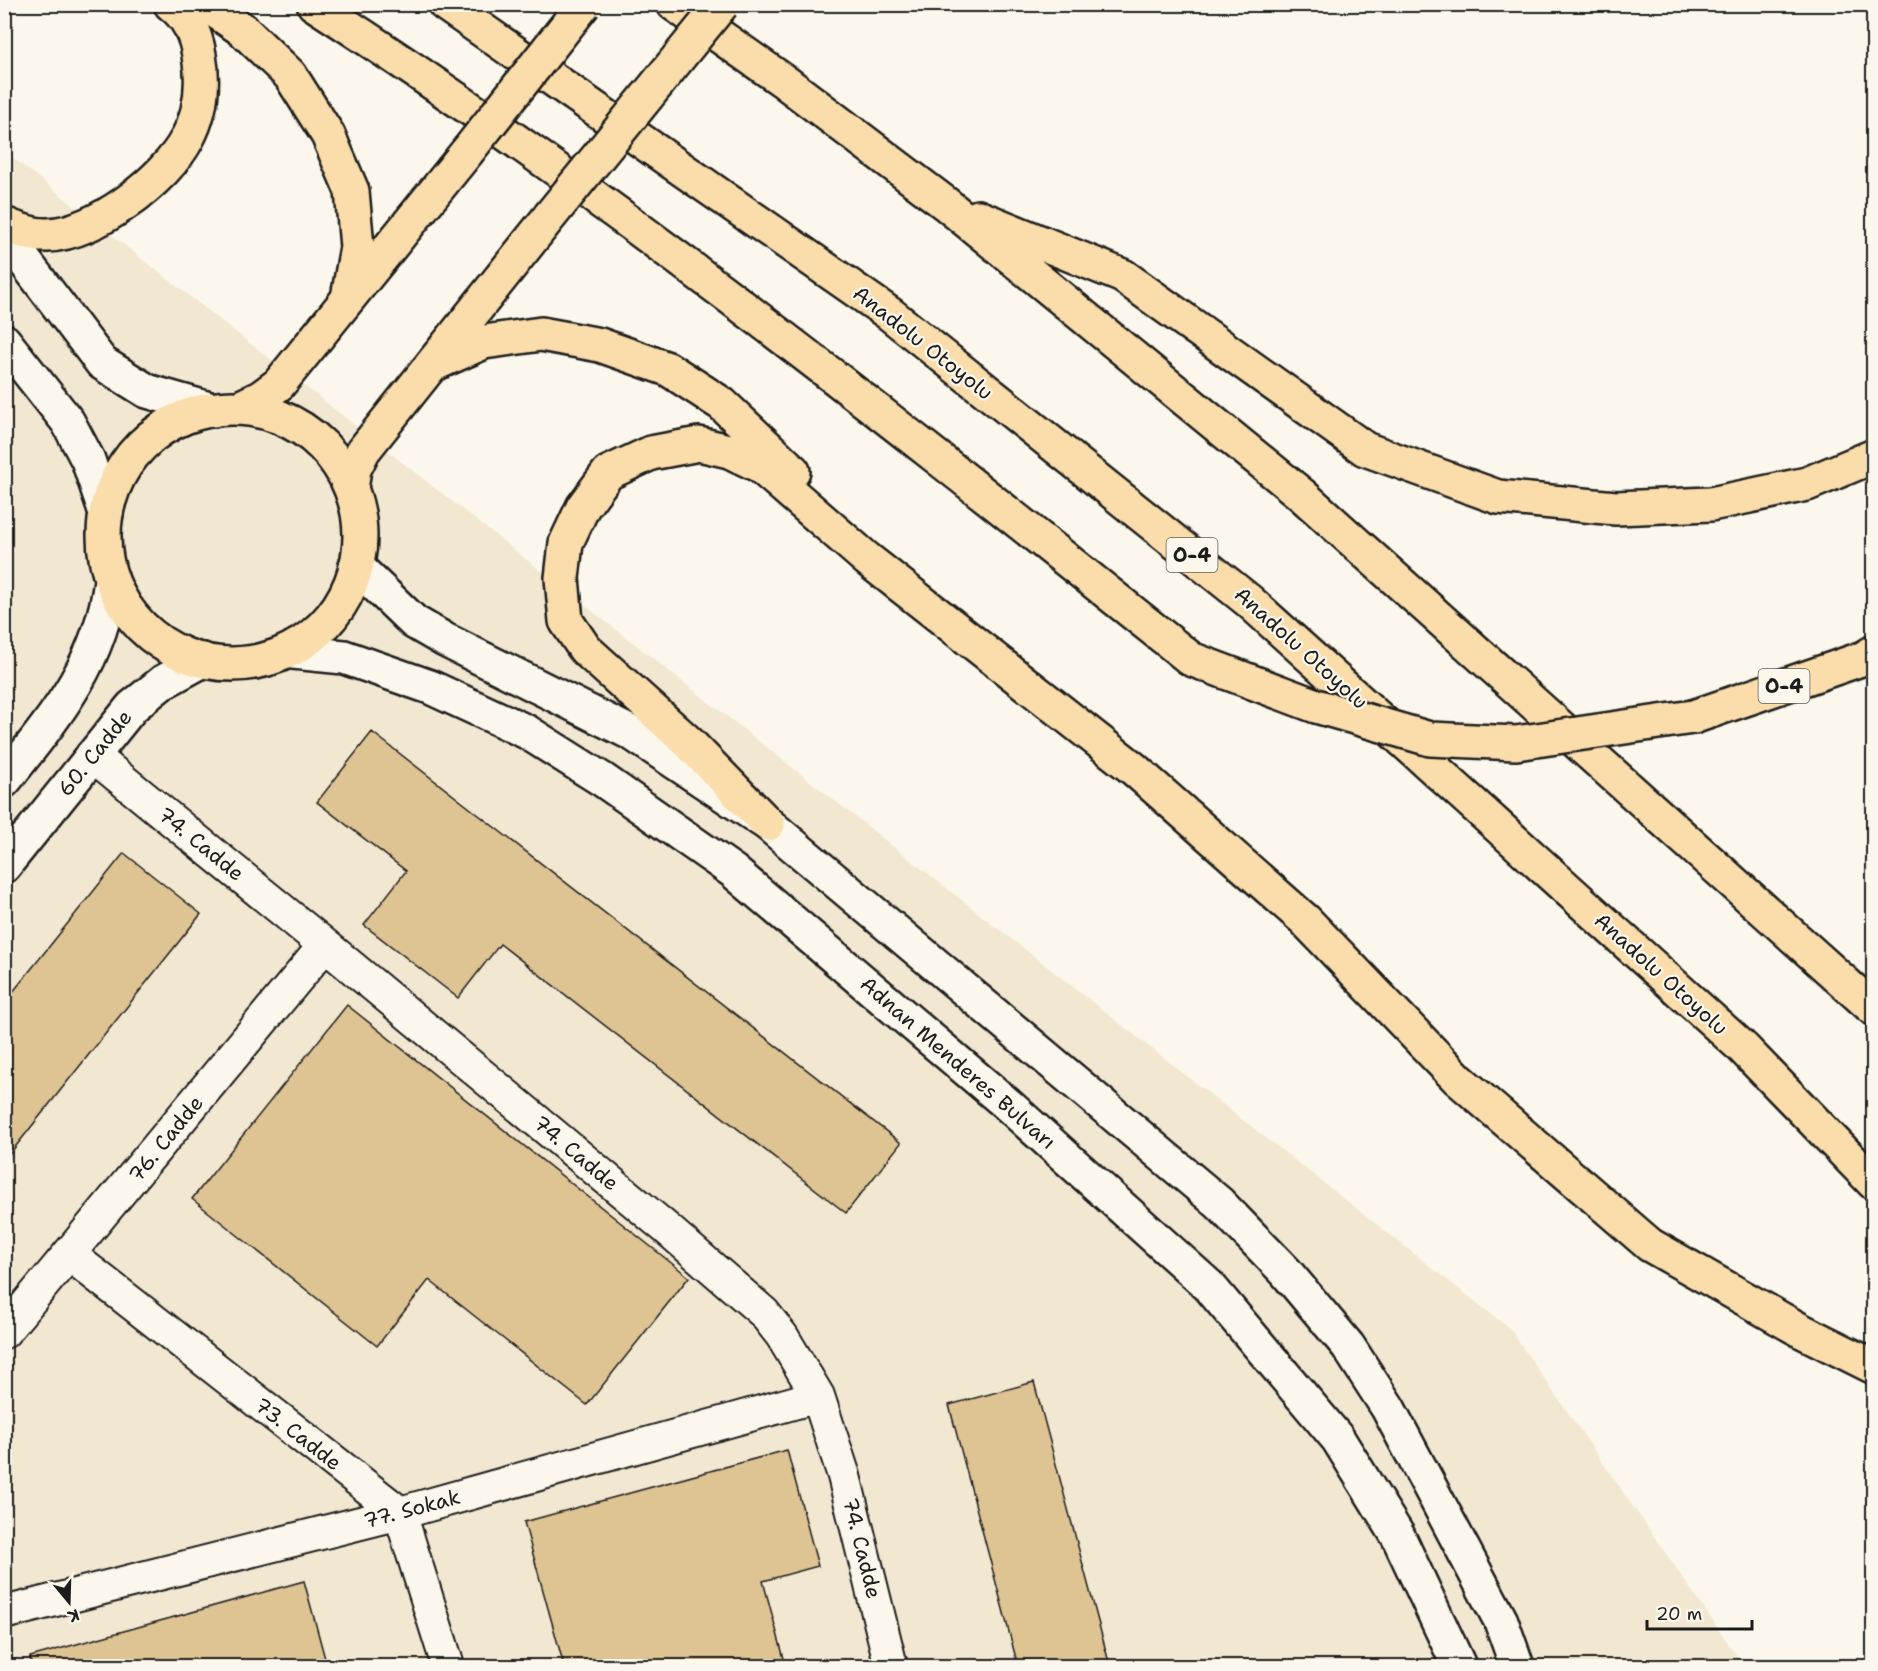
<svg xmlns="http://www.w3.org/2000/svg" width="1878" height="1671" viewBox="0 0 1878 1671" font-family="'Shantell Sans',sans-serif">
<rect width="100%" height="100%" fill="#fbf7ec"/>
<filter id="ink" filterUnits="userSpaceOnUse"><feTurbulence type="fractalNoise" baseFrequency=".0167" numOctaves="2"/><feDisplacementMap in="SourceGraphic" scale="12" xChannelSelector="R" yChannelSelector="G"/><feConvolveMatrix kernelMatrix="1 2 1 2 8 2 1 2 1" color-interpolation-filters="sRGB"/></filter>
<g filter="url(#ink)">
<path fill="#f2e7d1" d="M 4,151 L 1509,1328 L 1744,1666 L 5,1666 Z"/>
<path fill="#dec393" stroke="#1c1c1c" stroke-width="1.5" d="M 372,732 L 901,1143 L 846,1213 L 500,944 L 458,998 L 364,925 L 406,871 L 317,802 Z
M 124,853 L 201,914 L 4,1161 L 4,1003 Z
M 347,1005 L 689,1277 L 587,1405 L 429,1280 L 377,1346 L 192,1199 Z
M 1034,1382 L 1110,1666 L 1018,1666 L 949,1405 Z
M 787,1450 L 818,1566 L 763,1581 L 786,1666 L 564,1666 L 524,1522 Z
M 304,1581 L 327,1666 L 32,1666 L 30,1657 Z"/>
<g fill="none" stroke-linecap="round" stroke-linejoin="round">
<defs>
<path id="street" d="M 92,755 L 325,945 L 666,1228 L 764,1313 L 782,1336 L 818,1396 L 844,1476 L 891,1666
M 70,1255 L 400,1513 L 448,1666
M 4,1332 L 325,945
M 4,1613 L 400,1513 L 818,1396"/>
<path id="secondary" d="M 4,234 L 102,363 L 147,391 L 213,410
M 4,341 L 68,422 L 88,460 L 106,513
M 356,566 L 414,622 L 445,640 L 633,734 L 768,824 L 1219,1203 L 1285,1271 L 1348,1346 L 1388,1408 L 1501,1621 L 1517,1666
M 293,652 L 344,657 L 430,687 L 527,732 L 603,780 L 733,871 L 1007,1104 L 1209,1286 L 1338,1439 L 1398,1536 L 1459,1666
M 4,781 C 55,717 101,663 111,580
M 4,866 L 132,707 L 163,682 L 203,660"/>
<path id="primary" d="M 239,408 L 260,398 L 279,384 L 467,152
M104 536a128 128 0 1 1 256 0a128 128 0 1 1-256 0Z
M 351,489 L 354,469 L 363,451 L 550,216"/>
<path id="highway" d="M 205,4 L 243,30 L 290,75 L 328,135 L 352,191 L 357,247 L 348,298
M 314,4 C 621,202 906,432 1191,659
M 445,4 L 890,314 L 1249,601 L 1743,1048 L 1874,1183
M 674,4 L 785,82 L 946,204 L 1302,495 L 1874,1009
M 978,217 L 1123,276 L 1365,449 L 1498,497 L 1616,508 L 1711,504 L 1807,484 L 1874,456
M 4,224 C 18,230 34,236 48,235 C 95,234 166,179 187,139 C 201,113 204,83 199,55 C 196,35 187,16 171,4
M 432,365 L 484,342 L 541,334 L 600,345 L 668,369 L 722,404 L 793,471
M 1693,717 L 1864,658 L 1874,652
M 768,824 L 688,742 L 585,649 L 566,621 L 562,578 L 566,543 L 583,507 L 608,473 L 651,453 L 699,444 L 729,451 L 760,466 L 867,559 L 1134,769 L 1305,920 L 1458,1079 L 1650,1245 L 1802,1331 L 1874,1367"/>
</defs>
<use href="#street" stroke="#1c1c1c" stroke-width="36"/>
<use href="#secondary" stroke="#1c1c1c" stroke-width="38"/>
<use href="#primary" stroke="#1c1c1c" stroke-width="38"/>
<use href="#highway" stroke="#1c1c1c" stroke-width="38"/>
<use href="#street" stroke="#fbf7ec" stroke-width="32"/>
<use href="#secondary" stroke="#fbf7ec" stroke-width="33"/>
<use href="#primary" stroke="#faddab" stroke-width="33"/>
<use href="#highway" stroke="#faddab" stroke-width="33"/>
<defs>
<path id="primary-bridge" d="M 467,152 L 584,4
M 550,216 L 722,4"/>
<path id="highway-bridge" d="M 1191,659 L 1316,706 L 1430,739 L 1516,743 L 1693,717"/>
</defs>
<use href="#primary-bridge" stroke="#1c1c1c" stroke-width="38" stroke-linecap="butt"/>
<use href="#highway-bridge" stroke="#1c1c1c" stroke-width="38" stroke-linecap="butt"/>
<use href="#primary-bridge" stroke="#faddab" stroke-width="33"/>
<use href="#highway-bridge" stroke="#faddab" stroke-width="33"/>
</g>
</g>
<g text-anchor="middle" stroke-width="4.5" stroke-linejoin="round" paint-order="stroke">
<g fill="#fbf7ec" stroke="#5f5e5a" stroke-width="1.5">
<rect x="1166.5" y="538" width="51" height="34" rx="4.5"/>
<rect x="1758.5" y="669" width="51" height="34" rx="4.5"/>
</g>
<g font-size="20" font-weight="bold" fill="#1c1c1c">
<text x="1192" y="562">O-4</text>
<text x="1784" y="693">O-4</text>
</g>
<g font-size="21" fill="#1c1c1c" stroke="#fbf7ec">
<text transform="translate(923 343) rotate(38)" y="7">Anadolu Otoyolu</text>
<text transform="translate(1301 648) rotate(42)" y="7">Anadolu Otoyolu</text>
<text transform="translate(95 753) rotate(-51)" y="7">60. Cadde</text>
<text transform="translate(201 844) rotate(39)" y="7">74. Cadde</text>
<text transform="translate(1661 974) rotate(42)" y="7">Anadolu Otoyolu</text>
<text transform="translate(958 1063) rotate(41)" y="7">Adnan Menderes Bulvarı</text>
<text transform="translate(166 1139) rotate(-51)" y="7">76. Cadde</text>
<text transform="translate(576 1153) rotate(40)" y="7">74. Cadde</text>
<text transform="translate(298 1434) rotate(38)" y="7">73. Cadde</text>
<text transform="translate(412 1509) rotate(-15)" y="7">77. Sokak</text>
<text transform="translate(862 1548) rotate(76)" y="7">74. Cadde</text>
</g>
</g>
<rect width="1878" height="1671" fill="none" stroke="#fbf7ec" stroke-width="24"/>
<rect x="12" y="12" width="1854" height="1647" fill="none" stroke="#1c1c1c" stroke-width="2" filter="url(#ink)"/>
<g transform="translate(69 1602) rotate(161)" stroke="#fbf7ec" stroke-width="4.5" paint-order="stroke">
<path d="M0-4.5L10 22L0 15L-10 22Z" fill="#1c1c1c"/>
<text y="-9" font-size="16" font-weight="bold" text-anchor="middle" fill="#1c1c1c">K</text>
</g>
<path d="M1647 1620v9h105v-9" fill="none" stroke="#1c1c1c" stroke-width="3"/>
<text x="1656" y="1620" font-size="18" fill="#1c1c1c" stroke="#fbf7ec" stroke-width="4.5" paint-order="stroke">20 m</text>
</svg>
